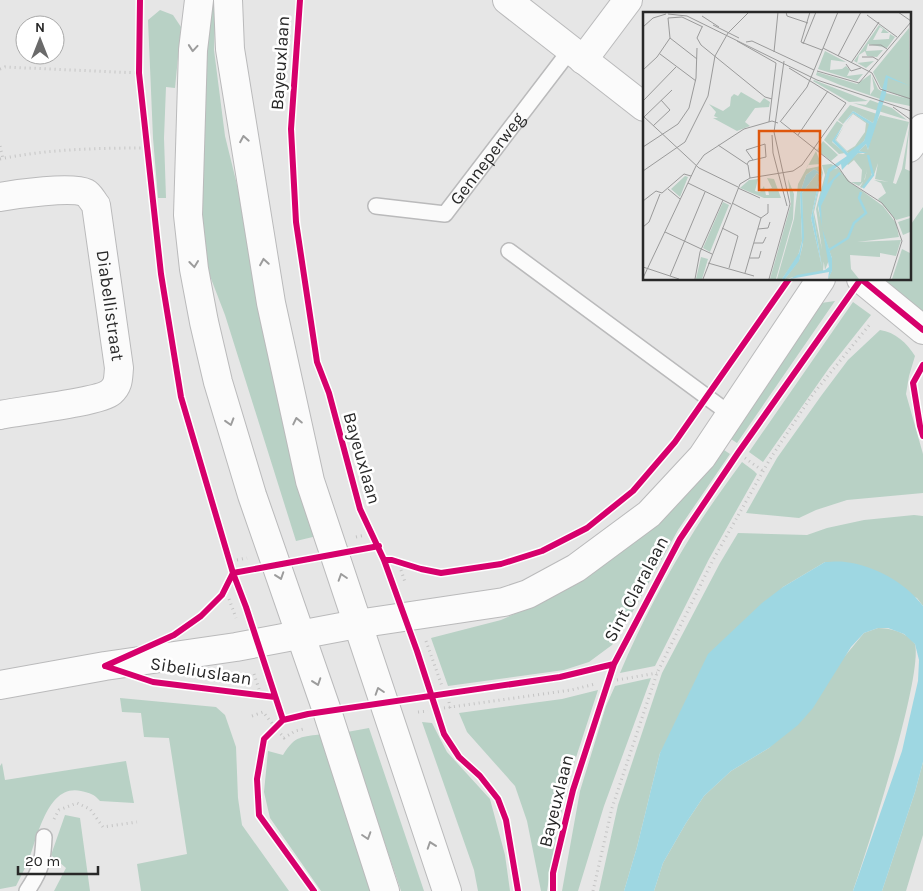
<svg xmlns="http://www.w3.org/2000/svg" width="923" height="891" viewBox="0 0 923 891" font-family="Karla,sans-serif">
<rect width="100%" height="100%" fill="#e6e6e6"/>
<path fill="#b8d1c5" d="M 207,0 L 216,0 L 214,50 L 225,136 L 240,197 L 317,536 L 296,541 L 225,315 L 210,276 L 199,214 Z
M 160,10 L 173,15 L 181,27 L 175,88 L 166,87 L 164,138 L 166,198 L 158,198 L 153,138 L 148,20 Z
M 923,207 L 923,315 L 876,279 L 909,279 L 909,227 Z
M 835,301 L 737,443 L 728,437 L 821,303 Z
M 853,302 L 871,315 L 829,368 L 763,462 L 749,452 Z
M 880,330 C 895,332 907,343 915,356 L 909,376 L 906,394 L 923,454 L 923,493 L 847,500 L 816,510 L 799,518 L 746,513 L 777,458 L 821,396 L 848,360 Z
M 721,448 L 730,454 L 678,530 L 622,631 L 612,645 L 589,662 L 564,670 L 448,686 L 431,638 L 501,620 L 550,598 L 599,568 Z
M 742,462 L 754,471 L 757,474 L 709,559 L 655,666 L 620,673 C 641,623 667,574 696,528 C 710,506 726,484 742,462 Z
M 914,515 L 923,516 L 923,606 L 917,598 L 825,562 L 783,587 L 660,753 L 637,847 L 624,891 L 599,891 L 618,805 L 662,673 L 720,563 L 738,533 L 807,535 L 827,528 L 864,520 Z
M 878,628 C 890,628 907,632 915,644 C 923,677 867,850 853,891 L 654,891 L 663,863 L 686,823 L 704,796 L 731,771 L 769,748 L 864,633 Z
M 651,678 L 604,806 L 578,891 L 562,891 L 580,791 L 606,706 L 615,686 Z
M 598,690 L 569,779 L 557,831 L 547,891 L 541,891 L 527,821 L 515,786 L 467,732 L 459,713 L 562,699 Z
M 120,698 L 216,707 L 225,715 L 236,747 L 238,798 L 242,825 L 289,891 L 141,891 L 137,864 L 187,854 L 169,738 L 144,737 L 141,713 L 122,712 Z
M 422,722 L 432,723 L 447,752 L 490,799 L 505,855 L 510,891 L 478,891 L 474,870 Z
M 369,728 L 424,891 L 401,891 L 347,732 Z
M 323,734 L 375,891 L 321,891 L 270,818 L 264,792 L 268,751 L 283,755 C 295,735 302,737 323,734 Z
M 126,761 L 134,803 L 100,801 C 94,794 90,793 81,791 C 47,783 37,840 28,862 C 24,870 20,878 16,886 L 0,889 L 0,766 L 2,763 L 5,780 Z
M 923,762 L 923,835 L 906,891 L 882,891 L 915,792 Z
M 65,815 L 80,818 L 90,891 L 54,891 L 66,868 L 51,855 Z"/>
<path fill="#9ed7e2" d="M 825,562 C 831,562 838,561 845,562 C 874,565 906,583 923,606 L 923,762 L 915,792 L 882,891 L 853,891 L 902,751 L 918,681 L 919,660 L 915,644 L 904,634 L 888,628 L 878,628 L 864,633 L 851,647 L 813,708 L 798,725 L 769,748 L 731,771 L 704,796 L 686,823 L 663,863 L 654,891 L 624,891 L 637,847 L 660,753 L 708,654 L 762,603 L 783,587 Z"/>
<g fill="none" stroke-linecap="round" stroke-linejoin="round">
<defs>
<g id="service">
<path id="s1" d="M 376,206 L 445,214 L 571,49"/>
<path d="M 509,251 L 730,414"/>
<path d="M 27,891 C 41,870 43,862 44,837"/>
</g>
<g id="minor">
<path d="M 507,0 L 644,107"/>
<path d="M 583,60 L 628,0"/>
<path d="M 909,148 L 923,128"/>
<path id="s2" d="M 0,197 C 17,194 72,186 86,193 C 90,195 93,202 96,205 L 119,368 C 118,378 119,385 111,392 C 100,402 19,411 0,415"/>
<path d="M 861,279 L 923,330"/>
<path d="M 357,624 L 504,602 L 528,594 L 576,568 L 649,514 L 702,457 L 821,279"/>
</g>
<path id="tertiary" d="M 0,685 L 105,666 L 236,647 L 357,624"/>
<path id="secondary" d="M 199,0 L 193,50 L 188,215 L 194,269 L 204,322 L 218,382 L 252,495 L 327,711 L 385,891
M 228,0 L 230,49 L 271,303 L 310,481 L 447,891"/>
</defs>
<use href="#service" stroke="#bababb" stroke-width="18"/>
<use href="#minor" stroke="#bababb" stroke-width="30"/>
<use href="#tertiary" stroke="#bababb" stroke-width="30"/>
<use href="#secondary" stroke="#bababb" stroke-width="30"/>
<path stroke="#c4c4c4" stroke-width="3" stroke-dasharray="1 4" stroke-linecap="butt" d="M 0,69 L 5,67 L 139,73
M 0,146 L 3,159
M 0,159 C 48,149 98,148 147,148
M 745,458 L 763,471
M 356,537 L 365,535
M 237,560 L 247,558
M 401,570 L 405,582
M 229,599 L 236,618
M 426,641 L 442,686
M 254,674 L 259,689
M 617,680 L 657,673
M 449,702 L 450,708
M 444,708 L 571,690 L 595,684
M 418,712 L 428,711
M 252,716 L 263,712 L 284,738 L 295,731 L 304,729
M 54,819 L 59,810 L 77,803 L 90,809 L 103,827 L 137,822
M 593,891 L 612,808 L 657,673 L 713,560 L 770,459 L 813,394 L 871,323"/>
<use href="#service" stroke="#fbfbfb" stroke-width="15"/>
<use href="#minor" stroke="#fbfbfb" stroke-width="28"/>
<use href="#tertiary" stroke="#fbfbfb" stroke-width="28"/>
<use href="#secondary" stroke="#fbfbfb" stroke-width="28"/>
<defs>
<path id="cycleway" d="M 140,0 L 139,73 L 161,274 L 181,397 L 233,573 L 246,607 L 283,720
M 300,0 L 291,129 L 296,222 L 317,362 L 329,393 L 360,509 L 384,560 L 417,651 L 444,734 L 459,757 L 480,776 L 498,799 L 506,820 L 518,891
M 861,279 L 923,330
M 923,365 L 913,383 L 920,426 L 923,436
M 384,560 L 392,560 L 421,569 L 441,573 L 501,564 L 542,551 L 587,528 L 633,491 L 675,442 L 789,279
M 105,666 L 174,635 L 201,616 L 222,595 L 233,573 L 379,546
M 105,666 L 153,682 L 275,697
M 283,720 L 308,714 L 560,677 L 614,664
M 283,720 L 264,739 L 257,779 L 259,815 L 314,891
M 553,891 L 553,873 L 573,790 L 614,664 L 680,539 L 738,453 L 861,279"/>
</defs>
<use href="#cycleway" stroke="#fff" stroke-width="9"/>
<use href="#cycleway" stroke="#d6006c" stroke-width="6"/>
</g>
<defs><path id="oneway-chevron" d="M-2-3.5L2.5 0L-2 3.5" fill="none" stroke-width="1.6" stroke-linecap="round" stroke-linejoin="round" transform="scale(1.25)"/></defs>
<g stroke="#9c9c9c">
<use href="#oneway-chevron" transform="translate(193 48) rotate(95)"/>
<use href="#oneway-chevron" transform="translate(244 139) rotate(-100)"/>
<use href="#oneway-chevron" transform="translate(264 262) rotate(-99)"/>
<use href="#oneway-chevron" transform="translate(194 264) rotate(83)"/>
<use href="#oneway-chevron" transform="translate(297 421) rotate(-102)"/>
<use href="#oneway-chevron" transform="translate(230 422) rotate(73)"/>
<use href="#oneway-chevron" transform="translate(280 576) rotate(71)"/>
<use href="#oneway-chevron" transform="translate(342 577) rotate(-108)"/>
<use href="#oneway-chevron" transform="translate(317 682) rotate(71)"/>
<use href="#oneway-chevron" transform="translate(379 691) rotate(-108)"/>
<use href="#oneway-chevron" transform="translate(367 836) rotate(72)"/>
<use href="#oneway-chevron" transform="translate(431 845) rotate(-109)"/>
</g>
<g text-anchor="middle" stroke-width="5" stroke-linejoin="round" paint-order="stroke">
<g font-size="18" fill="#282828" stroke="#fff">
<text transform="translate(280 63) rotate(-86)" y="6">Bayeuxlaan</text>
<text dy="6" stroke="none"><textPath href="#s1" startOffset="139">Genneperweg</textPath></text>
<text dy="6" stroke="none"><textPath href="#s2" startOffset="204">Diabellistraat</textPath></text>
<text transform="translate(362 458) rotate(74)" y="6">Bayeuxlaan</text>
<text transform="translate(636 589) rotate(-62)" y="6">Sint Claralaan</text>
<text transform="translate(201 671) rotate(9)" y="6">Sibeliuslaan</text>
<text transform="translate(556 801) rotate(-76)" y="6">Bayeuxlaan</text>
</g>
</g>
<g transform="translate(643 12)">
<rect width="268" height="268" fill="#e6e6e6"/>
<path d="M 236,13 L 246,21 L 238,21 L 240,17 L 237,15 L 230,28 L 246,27 L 247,22 L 252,25 L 244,36 L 225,32 L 223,39 L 240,38 L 234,45 L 224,44 L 222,39 L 216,43 L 214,51 L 231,49 L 223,56 L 211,49 ZM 266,16 L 267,94 L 243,89 L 197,73 L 173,63 L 174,60 L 214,72 L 228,62 L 227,83 L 231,77 L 229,64 L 235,77 L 240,80 L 239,87 L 243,81 L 262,86 L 238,76 L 230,60 ZM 182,39 L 203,50 L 188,48 L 187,58 L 199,57 L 203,54 L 207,58 L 204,64 L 220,62 L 214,69 L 175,57 ZM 170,69 L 171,68 L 225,89 L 206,90 ZM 98,80 L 117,91 L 121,86 L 127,90 L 126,95 L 112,96 L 102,110 L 107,114 L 94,119 L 70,106 L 75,106 L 71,104 L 73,100 L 66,92 L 80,99 L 87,94 L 88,85 L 91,82 L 95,84 ZM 227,88 L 249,96 L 264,108 L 210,91 L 223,93 ZM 207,93 L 234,102 L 230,111 L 210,99 L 200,112 L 195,108 ZM 210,101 L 228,113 L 221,129 L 207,143 L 192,128 L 201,114 L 193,128 L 204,139 L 212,134 L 222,120 L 223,111 L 210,102 L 202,113 ZM 237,103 L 266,110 L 250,171 L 253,172 L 259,157 L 267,111 L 262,157 L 267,159 L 267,204 L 253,208 L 235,187 L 243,181 L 238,171 L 231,168 L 246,170 L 232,167 L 235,151 L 231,163 L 229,160 L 227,168 L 219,176 L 217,175 L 222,167 L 224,158 L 221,169 L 216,174 L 208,170 L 218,170 L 219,158 L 211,148 L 205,153 L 203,151 L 215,141 L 220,142 L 222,141 L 216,139 L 223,132 L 225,138 L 229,119 ZM 194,109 L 200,113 L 189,130 L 202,141 L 196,142 L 181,128 ZM 180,129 L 195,143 L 188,149 L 174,138 ZM 173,139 L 178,152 L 165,153 L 163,157 L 178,154 L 180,161 L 171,200 L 181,247 L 180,259 L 142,267 L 156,248 L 160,232 L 159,181 L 174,161 L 177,164 L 168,206 L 179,255 L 170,200 L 179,162 L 171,157 L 163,163 L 157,181 L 159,229 L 155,244 L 139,267 L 134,267 L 151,207 L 155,172 ZM 188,152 L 192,154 L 185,158 L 175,196 L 186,248 L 182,258 L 173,197 L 182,163 L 179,153 ZM 195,156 L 207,170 L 240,194 L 253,211 L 256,225 L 214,230 L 258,228 L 253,244 L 237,241 L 237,245 L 207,243 L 208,257 L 216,267 L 185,267 L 189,258 L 189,246 L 178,216 L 176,194 L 186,158 ZM 42,164 L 45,165 L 37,185 L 28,177 ZM 124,166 L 131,167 L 138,186 L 121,186 L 97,176 L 106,168 L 115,167 L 112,179 L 117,180 L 121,174 L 123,183 L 126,183 L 125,177 L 129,176 ZM 145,167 L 151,182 L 150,207 L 133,267 L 127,267 L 148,192 ZM 80,190 L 86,193 L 67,240 L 60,236 ZM 267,206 L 267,220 L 260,223 L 255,210 ZM 259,237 L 267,241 L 267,267 L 249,267 ZM 58,245 L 65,247 L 59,267 L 53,267 Z" fill="#b8d1c5"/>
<path d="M 243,63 L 267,74 L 245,66 L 243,82 L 225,138 L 223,132 L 216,139 L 225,141 L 215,141 L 199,158 L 198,152 L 187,160 L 184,173 L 196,160 L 198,162 L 191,168 L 178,194 L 179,216 L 189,246 L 189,259 L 185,267 L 186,260 L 147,267 L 154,263 L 182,258 L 186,255 L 175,192 L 185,157 L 204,144 L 189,129 L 200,113 L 192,128 L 205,141 L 221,129 L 226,112 L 210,101 L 200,112 L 210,99 L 230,111 ZM 171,157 L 179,162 L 170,200 L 179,255 L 168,206 L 177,164 L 174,161 L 159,181 L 161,226 L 156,249 L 142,267 L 139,267 L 156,241 L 159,229 L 157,181 L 163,163 Z" fill="#9ed7e2"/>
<path fill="none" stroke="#9ed7e2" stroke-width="2.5" d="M 220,176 L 230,163 L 225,143M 186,238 L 205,226 L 211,211 L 223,201 L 216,186 L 218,180"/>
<path fill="none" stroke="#9a9a9a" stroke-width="1" d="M 143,0 L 144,4 L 165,11M 167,0 L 158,30 L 179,38M 255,0 L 268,9M 25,2 L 44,4 L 174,68 L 268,99M 224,3 L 254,25M 59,4 L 76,15M 70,13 L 96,26M 0,15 L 10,6 L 23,2M 59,15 L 54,26 L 58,33 L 122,85 L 129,87M 27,26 L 54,47M 94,29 L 133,51 L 126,110M 103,30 L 109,29 L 171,58M 160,32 L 173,0M 226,33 L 238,33 L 244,37M 180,36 L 229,61 L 237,77 L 268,87M 131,40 L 135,0M 17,42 L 53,69M 195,44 L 218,0M 219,45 L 230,45 L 235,48M 208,51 L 236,10M 203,52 L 208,59 L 218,56M 0,58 L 14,45 L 27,26 L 25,6 L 39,5 L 60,15M 174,59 L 216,71 L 268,10M 0,89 L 33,55M 250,95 L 268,108M 0,104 L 56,156 L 95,175M 1,105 L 29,78M 137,110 L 164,75 L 195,0M 138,110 L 196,156 L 205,169 L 239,191 L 251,206 L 259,229 L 247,267M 10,114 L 27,98 L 18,88M 129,123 L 130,141 L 144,194M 155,123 L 185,79M 75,133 L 105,153 L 107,166M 0,135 L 35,112 L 46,96 L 53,66 L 54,36M 104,152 L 106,149 L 123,145 L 122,132 L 103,138 L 110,148M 0,159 L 42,130 L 65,84 L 72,44 L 85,21 L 106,0M 45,171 L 88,192M 95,176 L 117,186M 25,177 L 37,187M 0,189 L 13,179 L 19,181 L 41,162 L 48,164M 89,191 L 118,206M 0,215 L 6,210 L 17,182M 79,216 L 95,224 L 86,256M 115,217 L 125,216 L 127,210M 22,220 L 69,242M 111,231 L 120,231 L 123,225M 107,246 L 116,246 L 118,239M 65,251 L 111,264M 0,255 L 36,267M 102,261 L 118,206 L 125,201 L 125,192M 27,264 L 62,180M 0,266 L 53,154 L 61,143 L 101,117 L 129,109 L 135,111M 52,267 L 57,240 L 80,188M 60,267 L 97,172 L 107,166 L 150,159 L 159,153 L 203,91 L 146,56M 126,267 L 147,192 L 131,120 L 141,49"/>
<path fill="#de570d" fill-opacity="0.15" stroke="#de570d" stroke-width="2.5" d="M 116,119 L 177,119 L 177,178 L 116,178 Z"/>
<rect width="268" height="268" fill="none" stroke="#282828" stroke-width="2.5"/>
</g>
<g transform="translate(40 40)"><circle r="24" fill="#ffffff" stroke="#a9a9a9"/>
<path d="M0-4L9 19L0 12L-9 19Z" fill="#6a6a6a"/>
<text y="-8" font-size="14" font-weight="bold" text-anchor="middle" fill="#282828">N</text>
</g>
<path d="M18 866v8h80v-8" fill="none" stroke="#282828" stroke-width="2.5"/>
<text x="25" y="866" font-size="15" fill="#282828" stroke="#ffffff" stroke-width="4" paint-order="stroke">20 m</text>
</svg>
